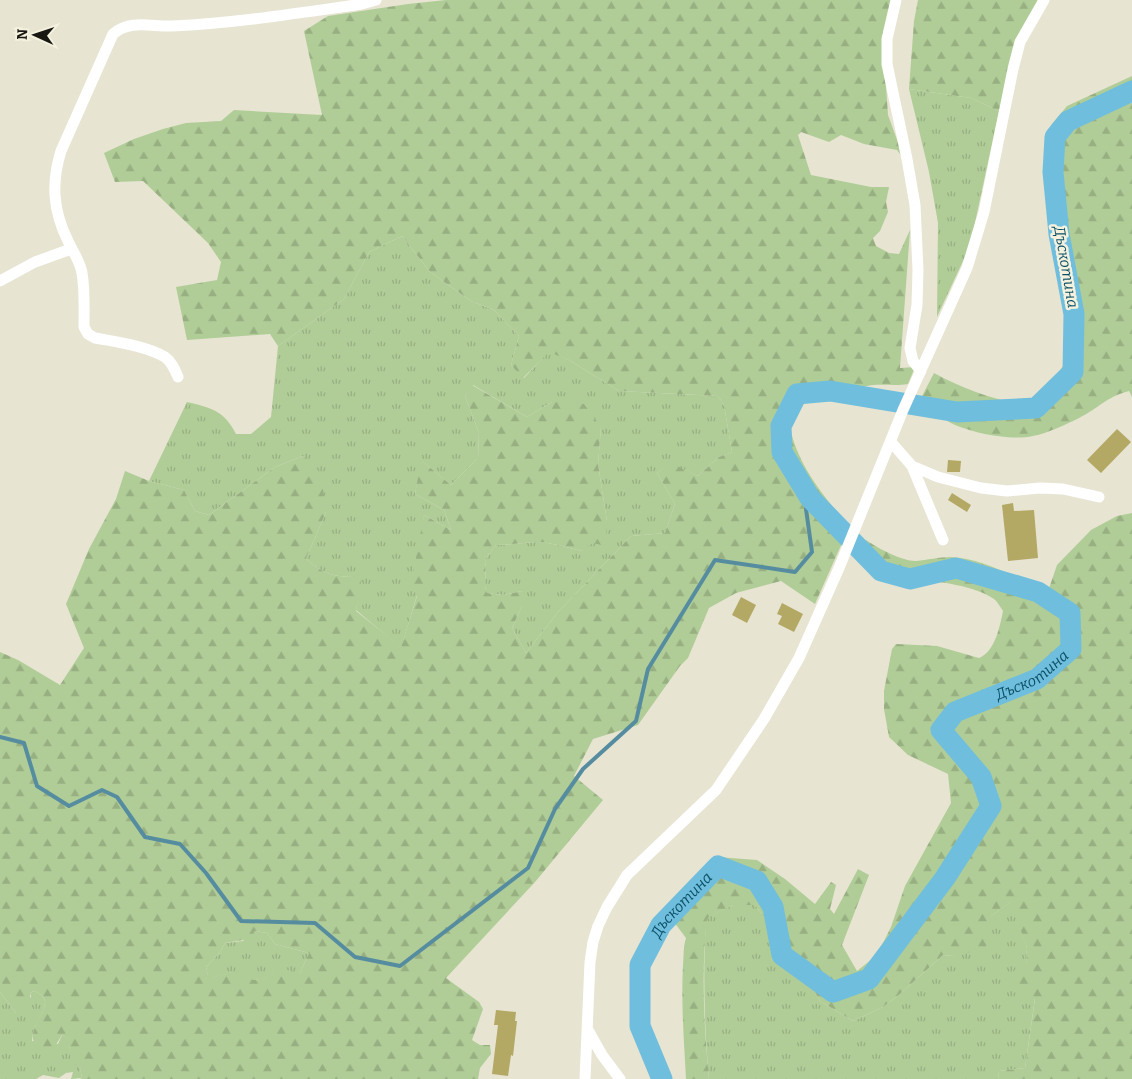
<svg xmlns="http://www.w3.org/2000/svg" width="1132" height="1079" viewBox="0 0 1132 1079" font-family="Bitter,serif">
<defs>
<pattern id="grass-tufts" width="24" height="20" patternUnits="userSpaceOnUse" patternTransform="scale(1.25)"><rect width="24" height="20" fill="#b0cd97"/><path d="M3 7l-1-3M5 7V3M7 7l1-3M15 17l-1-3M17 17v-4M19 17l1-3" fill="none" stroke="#97af81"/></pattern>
<pattern id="forest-firs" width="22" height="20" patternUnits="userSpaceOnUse" patternTransform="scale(1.25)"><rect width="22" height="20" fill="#b0cd97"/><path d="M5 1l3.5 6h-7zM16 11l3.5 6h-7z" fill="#97af81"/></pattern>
</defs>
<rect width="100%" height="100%" fill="#e7e4d2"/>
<path fill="url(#grass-tufts)" d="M 909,89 L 971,98 L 999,111 L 970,246 L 937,317 L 938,223 L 929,172 Z
M 402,236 L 430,272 L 471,301 L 494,310 L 519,336 L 511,365 L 524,378 L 549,351 L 569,360 L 619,391 L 718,396 L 724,405 L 732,452 L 719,457 L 698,476 L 671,464 L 657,473 L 675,504 L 665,533 L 631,536 L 558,612 L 526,653 L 512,628 L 522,606 L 522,591 L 503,595 L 487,593 L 485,586 L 486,558 L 496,545 C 510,545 527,542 539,542 C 554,543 568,548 582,551 L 607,521 L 598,464 L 601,427 L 552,402 L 527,417 L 473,385 L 465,396 L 479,433 L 478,458 L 451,485 L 422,461 L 415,494 L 444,510 L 451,530 L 424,515 L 417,595 L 401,648 L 356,610 L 361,577 C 336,577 326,576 306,559 L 326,512 L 303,456 L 275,467 L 209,515 L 195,511 L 184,490 L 149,481 L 187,402 C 211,408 224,410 236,434 L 251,434 L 271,417 L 278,346 L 344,299 L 369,252 Z
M 1012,901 L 1027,948 L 1026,964 L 1035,998 L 1025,1068 L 999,1071 L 998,1079 L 709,1079 C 704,1025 703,972 706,918 L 733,905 L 755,905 L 795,957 L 820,1001 L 853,1021 L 883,1007 L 900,994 L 943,955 L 954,956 L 991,916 Z
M 255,931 L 267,933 L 275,944 L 309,953 L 300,973 L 277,972 L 261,979 L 253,980 L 232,972 C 224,975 217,978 208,976 L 206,967 L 220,952 L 225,943 L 243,941 Z
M 34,991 C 54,998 42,1012 36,1025 C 33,1030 33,1035 32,1041 L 58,1044 L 62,1035 L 71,1040 L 69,1050 L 80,1068 L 82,1078 L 71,1079 L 73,1072 L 66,1073 L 59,1078 L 43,1075 L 36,1079 L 0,1079 L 0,992 L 16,1013 L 31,997 L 30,993 Z"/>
<path fill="url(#forest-firs)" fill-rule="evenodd" d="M 446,0 L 891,0 L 885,72 L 888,115 L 904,159 L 897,150 L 864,144 L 841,135 L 829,142 L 801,132 L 798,135 L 811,175 L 871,187 L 889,187 L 886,202 L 888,212 L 880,231 L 873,238 L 876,246 L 889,253 L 899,254 L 910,230 L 900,368 L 915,367 L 908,384 C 896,386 885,384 873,385 C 862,386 851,390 839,391 C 828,391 816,385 805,388 C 796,391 792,400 790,409 C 784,447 824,500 850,525 L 815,604 L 781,581 L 736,593 L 709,608 L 688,658 L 680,666 L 638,725 L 593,739 L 574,776 L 603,800 L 535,882 L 446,978 L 479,1002 L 483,1009 L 472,1040 L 480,1045 L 490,1045 L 491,1054 L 480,1068 L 478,1079 L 80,1079 L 82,1078 L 80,1068 L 71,1061 L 69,1050 L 70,1040 L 62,1035 L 52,1051 L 44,1053 C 10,1032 68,1003 34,991 L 30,993 L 30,1005 L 24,1012 L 16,1013 L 0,992 L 0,652 L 18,660 L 60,685 L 84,648 L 66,604 L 89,549 L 116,499 L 125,471 L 149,481 L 184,490 L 195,511 L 209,515 L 275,467 L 303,456 L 321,473 L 326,512 L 306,559 C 326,576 336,577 362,577 L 356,611 L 401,647 L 417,596 L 411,584 L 424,515 L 451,530 L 444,510 L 415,494 L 421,460 L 451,485 L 478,458 L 479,433 L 465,396 L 472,385 L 527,417 L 552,402 L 584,404 L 601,427 L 598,464 L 607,521 L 606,546 L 593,543 L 582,551 C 568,548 554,543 539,542 C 527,542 510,545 496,545 L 486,558 L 485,586 L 487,593 L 503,595 L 522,591 L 522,606 L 512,628 L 526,653 L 558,612 L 631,536 L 665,533 L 675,504 L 657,473 L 671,463 L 698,476 L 719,457 L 732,452 L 724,405 L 718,396 L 619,391 L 569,360 L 549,352 L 523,378 L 511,365 L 519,336 L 494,310 L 471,301 L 430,272 L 402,236 L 369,252 L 344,299 L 278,346 L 270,334 L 187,340 L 176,287 L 217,280 L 221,262 L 208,243 L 143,181 L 115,182 L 104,153 L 134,139 L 163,129 L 186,123 L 221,121 L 234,110 L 322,115 L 304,31 L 328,16 L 408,4 ZM 255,931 L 267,933 L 275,944 L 309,953 L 300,973 C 296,972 292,970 288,970 C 276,969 266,979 253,980 C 231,961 228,981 208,975 L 206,967 L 220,952 L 225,943 L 250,939 Z
M 918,0 L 1042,0 L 999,111 L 971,98 L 909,89 L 914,21 Z
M 1132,76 L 1132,397 L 1129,391 C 1106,397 1099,408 1079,418 C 1065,425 1048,433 1033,436 C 1011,441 971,433 951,423 C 939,417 930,408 920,400 L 934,373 C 965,390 995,400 1029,406 L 1044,393 L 1073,352 L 1070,270 L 1051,200 L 1044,148 L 1052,124 L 1067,106 Z
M 1132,513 L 1132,1079 L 998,1079 L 999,1071 L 1025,1068 L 1035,999 L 1015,989 L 1013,971 L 1026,964 L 1027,948 L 1011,902 L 991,916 L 986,948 L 954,956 L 943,955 L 900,994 L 883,1007 L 853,1021 L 820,1001 L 795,957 L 755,905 L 733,905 L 707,918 C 701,972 704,1026 709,1079 L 686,1079 C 684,1041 681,1003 683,965 C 684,955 683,948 686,938 L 671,918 L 673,904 L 718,857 L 757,860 L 785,879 L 815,904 L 831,882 L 836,885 L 830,909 L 834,914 L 858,869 L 869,875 L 842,945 L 857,971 L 877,955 L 891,927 L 905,886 L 951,803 L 948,774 L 908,755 L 889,737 L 884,709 L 884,691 L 892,649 L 896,644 L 937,646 L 979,658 C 995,652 1000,626 1003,611 C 1000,607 998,602 994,599 C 976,586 937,581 915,579 C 895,577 873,576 859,560 L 866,540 C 878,548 901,561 916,561 C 927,560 939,557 951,557 C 976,558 1018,574 1035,593 C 1038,597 1040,602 1043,606 L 1057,565 L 1091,530 L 1117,516 Z"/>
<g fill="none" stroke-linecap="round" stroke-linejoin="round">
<path stroke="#568ca0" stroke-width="4" d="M 0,737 L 24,743 L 37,786 L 69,806 L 102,790 L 117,797 L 145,837 L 180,844 L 206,873 L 241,921 L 315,923 L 355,957 L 400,966 L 528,868 L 555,809 L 583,769 L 636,721 L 648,669 L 715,560 L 795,572 L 812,552 L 806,509 L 810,498"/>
<path stroke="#70bedd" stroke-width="21" id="s1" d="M 662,1079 L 640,1026 L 640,965 L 661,925 L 718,866 L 757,881 L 773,907 L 782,955 L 833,992 L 869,979 L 945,878 L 991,806 L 981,777 L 941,730 L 955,712 L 1037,679 L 1071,649 L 1070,613 L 1038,592 L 956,568 L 910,579 L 881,571 L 810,498 L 782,452 L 781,426 L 797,394 L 830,391 L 957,412 L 1036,408 L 1073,372 L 1074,314 L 1059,234 L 1053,172 L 1055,137 L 1068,121 L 1132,91"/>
</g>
<path fill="#b4a865" d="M 1117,429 L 1131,442 L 1101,473 L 1087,460 Z
M 948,460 L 961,461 L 960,472 L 947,472 Z
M 952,493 L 971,505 L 967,512 L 948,500 Z
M 1013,503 L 1014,511 L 1034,510 L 1038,558 L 1008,561 L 1002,505 Z
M 741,597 L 756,605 L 747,623 L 732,615 Z
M 782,603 L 803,614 L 794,632 L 778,624 L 782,616 L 777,614 Z
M 496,1010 L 516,1012 L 515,1021 L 517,1021 L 513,1056 L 511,1055 L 508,1076 L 492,1074 L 498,1025 L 494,1025 Z"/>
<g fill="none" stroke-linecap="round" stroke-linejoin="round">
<path stroke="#fff" stroke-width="11" d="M 896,0 L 887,39 L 887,64 L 907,159 L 915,205 L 918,270 L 917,305 L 910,348 L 913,361 L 921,371
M 0,281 L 35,262 L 71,249
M 178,377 C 175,370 172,362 165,357 C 147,346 116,342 95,338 L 88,334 L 84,327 C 84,310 85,290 82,273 C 80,261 73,252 68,241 C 53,211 51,183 61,151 L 113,34 C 130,19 152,27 172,26 C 236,23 299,13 362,4 L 376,0
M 891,442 L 912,466 L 938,477 L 981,488 L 1007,491 L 1040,488 L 1063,489 L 1099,497
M 912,466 L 943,540
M 588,1030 L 602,1055 L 620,1079
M 585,1079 L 590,962 L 593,942 L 598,926 L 607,907 L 627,875 L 716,790 L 764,719 L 799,658 L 839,568 L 903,410 L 967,268 L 984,212 L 1013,69 L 1020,42 L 1044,0"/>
</g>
<g text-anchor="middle" stroke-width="5" stroke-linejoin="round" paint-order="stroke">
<g font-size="15" font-style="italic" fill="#0a4f64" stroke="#f4f1df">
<text transform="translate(1066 267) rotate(80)" y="5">Дъскотина</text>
<text dy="5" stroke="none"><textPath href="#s1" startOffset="881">Дъскотина</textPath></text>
<text dy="5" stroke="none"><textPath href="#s1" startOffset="192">Дъскотина</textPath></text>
</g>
</g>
<g transform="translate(35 35) rotate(273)" stroke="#f4f1df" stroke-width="4" paint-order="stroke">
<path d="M0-4L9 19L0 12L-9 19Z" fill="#181711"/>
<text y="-8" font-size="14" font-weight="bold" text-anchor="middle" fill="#181711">N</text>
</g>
</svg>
